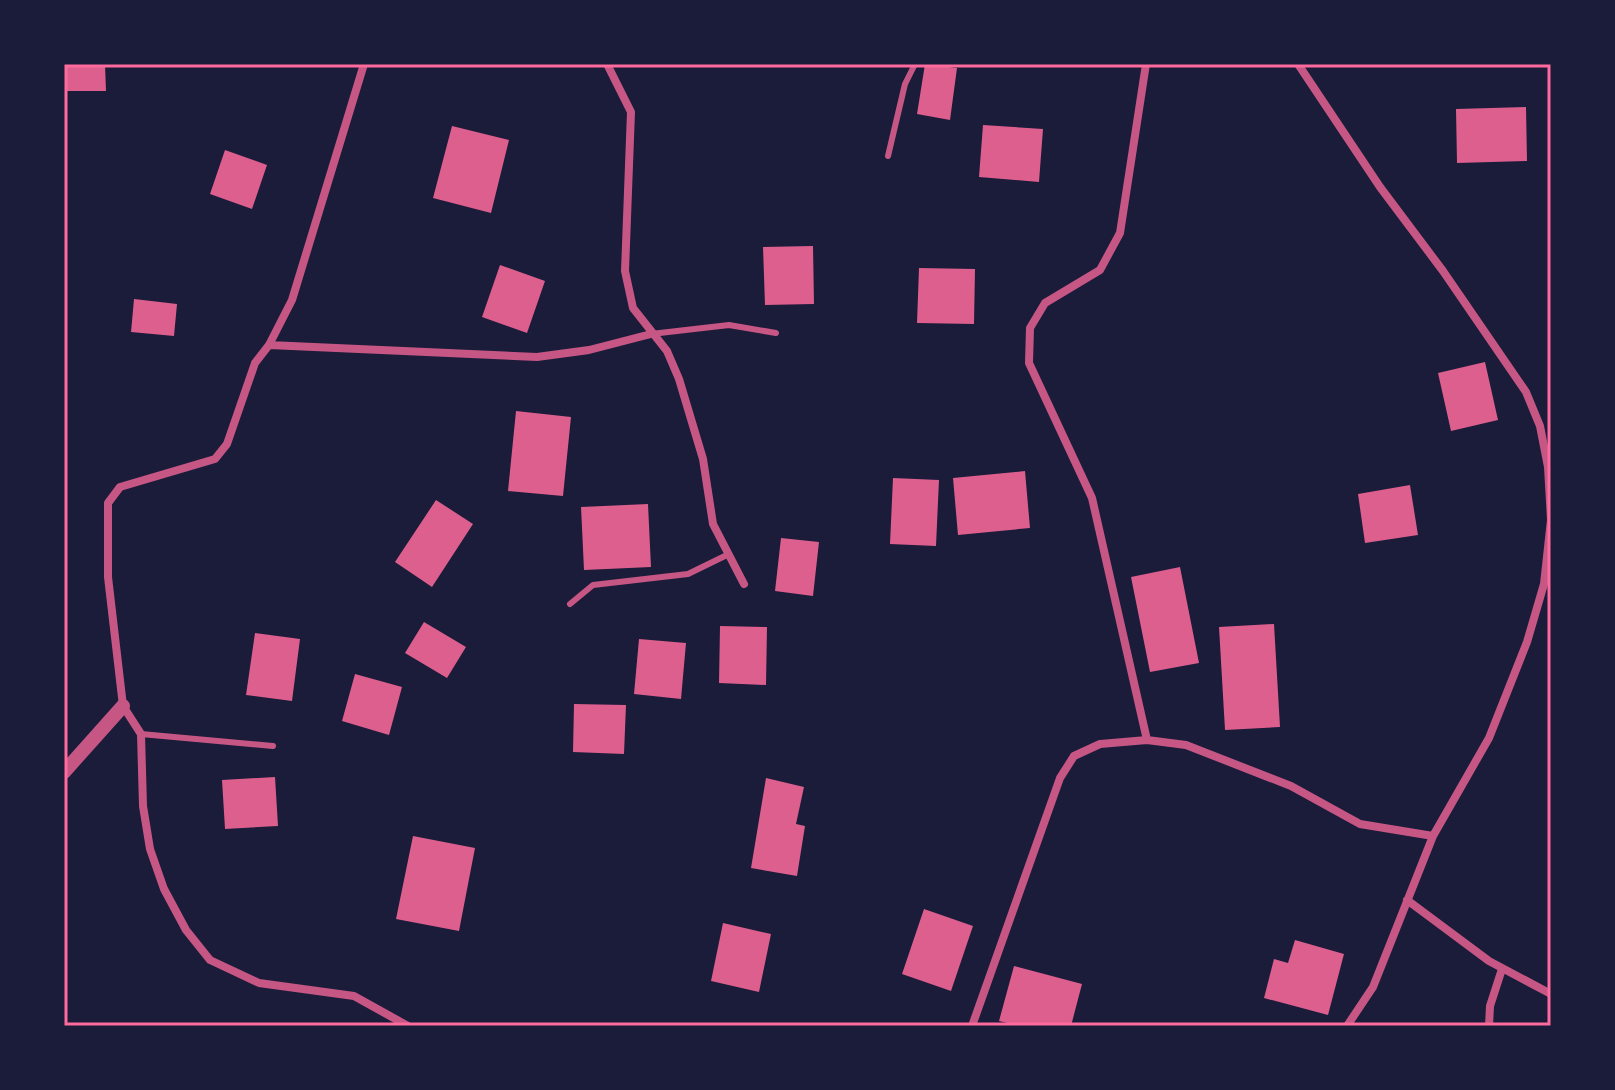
<svg xmlns="http://www.w3.org/2000/svg" width="1615" height="1090" viewBox="0 0 1615 1090" font-family="'Zilla Slab',serif">
<rect width="100%" height="100%" fill="#1b1b3a"/>
<path fill="#dd5f8e" d="M 64,64 L 105,64 L 106,91 L 64,91 Z
M 925,64 L 957,68 L 950,120 L 917,114 Z
M 1526,107 L 1527,161 L 1457,163 L 1456,109 Z
M 983,125 L 1043,129 L 1039,182 L 979,177 Z
M 452,126 L 509,140 L 491,213 L 433,198 Z
M 225,150 L 267,165 L 252,209 L 210,194 Z
M 813,246 L 814,304 L 765,305 L 763,247 Z
M 500,265 L 545,281 L 527,333 L 482,317 Z
M 919,268 L 975,269 L 974,324 L 917,323 Z
M 134,299 L 177,304 L 174,336 L 131,332 Z
M 1485,362 L 1498,420 L 1451,431 L 1438,373 Z
M 516,411 L 571,417 L 563,496 L 508,491 Z
M 1025,471 L 1030,528 L 958,535 L 953,478 Z
M 893,478 L 939,480 L 936,546 L 890,544 Z
M 1410,485 L 1418,535 L 1365,543 L 1358,494 Z
M 436,500 L 473,524 L 432,587 L 395,562 Z
M 648,504 L 651,567 L 584,570 L 581,507 Z
M 781,538 L 819,542 L 813,596 L 775,591 Z
M 1180,567 L 1199,663 L 1150,672 L 1131,577 Z
M 424,622 L 466,647 L 447,678 L 405,653 Z
M 1274,624 L 1280,727 L 1225,730 L 1219,627 Z
M 720,626 L 767,627 L 766,685 L 719,683 Z
M 255,633 L 300,639 L 292,701 L 246,695 Z
M 639,639 L 686,643 L 681,699 L 634,694 Z
M 355,674 L 402,687 L 389,735 L 342,721 Z
M 574,704 L 626,705 L 624,754 L 573,752 Z
M 275,777 L 278,826 L 225,829 L 222,780 Z
M 766,778 L 804,787 L 796,824 L 805,826 L 797,876 L 751,868 Z
M 413,836 L 475,848 L 459,931 L 396,919 Z
M 924,909 L 973,926 L 951,991 L 902,974 Z
M 723,923 L 771,934 L 759,992 L 711,981 Z
M 1295,940 L 1344,954 L 1328,1015 L 1264,998 L 1274,959 L 1288,963 Z
M 1014,966 L 1082,984 L 1071,1026 L 1020,1026 L 999,1021 Z"/>
<g fill="none" stroke-linecap="round" stroke-linejoin="round">
<path stroke="#c65784" stroke-width="6" d="M 888,156 L 905,84 L 915,64
M 651,334 L 729,325 L 776,333
M 570,604 L 593,585 L 688,574 L 729,554
M 141,734 L 273,746"/>
<path stroke="#c65784" stroke-width="8" d="M 364,64 L 292,300 L 269,345 L 255,363 L 227,444 L 215,459 L 120,487 L 108,503 L 108,577 L 123,706 L 141,734 L 143,806 L 150,849 L 164,889 L 186,930 L 210,960 L 259,983 L 354,996 L 408,1026
M 607,64 L 631,112 L 625,271 L 633,308 L 667,351 L 679,379 L 703,459 L 713,524 L 744,584
M 1146,64 L 1120,233 L 1100,270 L 1045,303 L 1030,328 L 1029,363 L 1092,498 L 1147,740
M 1298,64 L 1380,187 L 1443,271 L 1526,392 L 1540,426 L 1548,467 L 1551,520 L 1544,584 L 1527,642 L 1489,738 L 1433,836 L 1373,987 L 1347,1026
M 269,345 L 537,357 L 589,350 L 651,334
M 1407,900 L 1489,961 L 1551,994
M 972,1026 L 1060,778 L 1074,756 L 1100,744 L 1147,740 L 1186,745 L 1291,786 L 1360,824 L 1433,836
M 1489,1026 L 1490,1006 L 1502,969"/>
<path stroke="#c65784" stroke-width="14" d="M 64,772 L 123,706"/>
</g>
<rect width="1615" height="1090" fill="none" stroke="#1b1b3a" stroke-width="132"/>
<rect x="66" y="66" width="1483" height="958" fill="none" stroke="#ff6b9d" stroke-width="3"/>
</svg>
